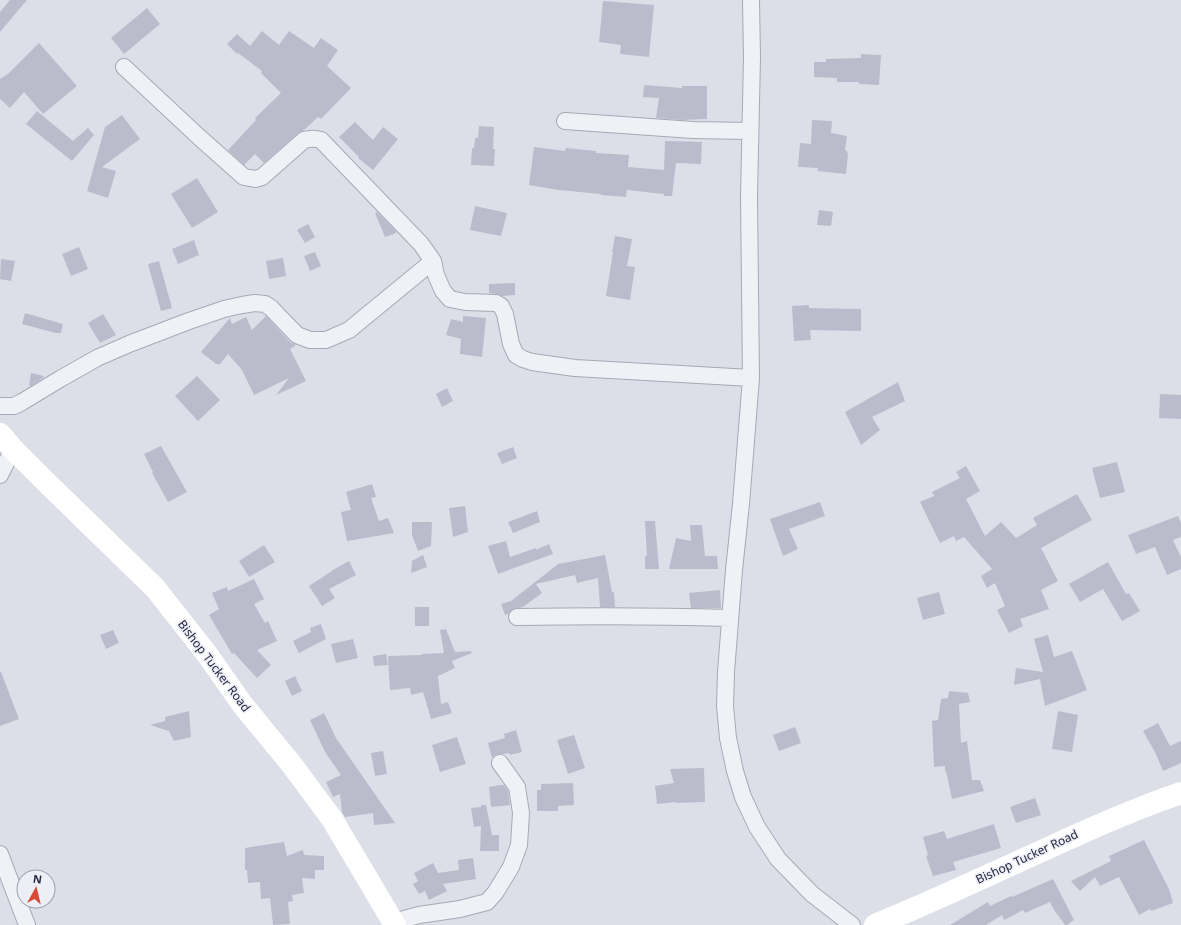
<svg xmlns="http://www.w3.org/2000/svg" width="1181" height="925" viewBox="0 0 1181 925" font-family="'Noto Sans',sans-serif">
<rect width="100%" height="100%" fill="#dddfe8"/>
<path fill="#babccc" d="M 10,0 L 27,0 L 0,32 L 0,12 Z
M 603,1 L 654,5 L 649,57 L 620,54 L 621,45 L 599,42 Z
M 147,8 L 160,24 L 124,54 L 111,38 Z
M 262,31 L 279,45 L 289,31 L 314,48 L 321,38 L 338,50 L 327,66 L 351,88 L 321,119 L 318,117 L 304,130 L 298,133 L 264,163 L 255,154 L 244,165 L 228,150 L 256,120 L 255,118 L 281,93 L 261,73 L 262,71 L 238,53 L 237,54 L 227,44 L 237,34 L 250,46 Z
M 39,43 L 77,86 L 43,114 L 24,92 L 10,108 L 0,99 L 0,79 L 9,73 Z
M 861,54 L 881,55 L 879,85 L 859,84 L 859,82 L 837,82 L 837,78 L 814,77 L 814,62 L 826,62 L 826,59 L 861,58 Z
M 644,85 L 682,88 L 682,86 L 707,86 L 707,119 L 682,120 L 656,118 L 659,98 L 643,97 Z
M 37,111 L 73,141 L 88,128 L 94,135 L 72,161 L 26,124 Z
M 122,115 L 140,139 L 102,167 L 116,171 L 108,198 L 87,191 L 105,127 Z
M 812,120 L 832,121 L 831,133 L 847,136 L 845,150 L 847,151 L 848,154 L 846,174 L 817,171 L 818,168 L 798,167 L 800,143 L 811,144 Z
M 355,122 L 373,140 L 383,127 L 398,139 L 373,170 L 358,158 L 359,157 L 339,137 Z
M 479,126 L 494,127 L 493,149 L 495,149 L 494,166 L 471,165 L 472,148 L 474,148 L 475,138 L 478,138 Z
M 665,141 L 702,142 L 701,164 L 676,163 L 672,196 L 664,196 L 664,194 L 627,190 L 626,197 L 601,195 L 601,194 L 558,190 L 529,185 L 534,147 L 565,151 L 566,148 L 596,151 L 596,153 L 629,155 L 628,167 L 664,170 Z
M 197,178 L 218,212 L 192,228 L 171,194 Z
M 475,206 L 507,213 L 501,236 L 470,230 Z
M 819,210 L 833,212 L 831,226 L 817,225 Z
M 377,212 L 396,231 L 396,233 L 385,237 L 375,213 Z
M 308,224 L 315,237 L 305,243 L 297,230 Z
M 615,236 L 632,239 L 627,266 L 635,267 L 630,300 L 606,296 L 613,252 L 612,252 Z
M 194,240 L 199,255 L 178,264 L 172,249 Z
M 79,247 L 88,269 L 71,276 L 62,254 Z
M 315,252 L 321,266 L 310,271 L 304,256 Z
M 283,258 L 286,276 L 269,279 L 266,261 Z
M 1,259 L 15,261 L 11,281 L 0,279 Z
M 159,261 L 172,308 L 161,311 L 148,264 Z
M 515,283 L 515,295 L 503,296 L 497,294 L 489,293 L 489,284 Z
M 809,305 L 809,308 L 861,309 L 861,331 L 810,330 L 811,340 L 794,341 L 792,306 Z
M 25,313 L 63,324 L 61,333 L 56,333 L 22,324 Z
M 103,314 L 116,335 L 100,343 L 88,323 Z
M 266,316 L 290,342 L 296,345 L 290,349 L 306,381 L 276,395 L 289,378 L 254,395 L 242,370 L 228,354 L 220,364 L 216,364 L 201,352 L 230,318 L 232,324 L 246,317 L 252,330 Z
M 463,316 L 486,318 L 482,357 L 460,354 L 461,339 L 446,335 L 451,319 L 463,322 Z
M 31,373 L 44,376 L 43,378 L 31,386 L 29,385 Z
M 197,376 L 220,400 L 198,421 L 175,396 Z
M 898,382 L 905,401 L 872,417 L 880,430 L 861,445 L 845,412 Z
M 447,388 L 453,401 L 442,407 L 436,394 Z
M 1160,394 L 1181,395 L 1181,419 L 1159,418 Z
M 161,446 L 187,492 L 168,502 L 152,473 L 153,472 L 144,454 Z
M 513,447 L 517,458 L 502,464 L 497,453 Z
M 1117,462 L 1125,492 L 1100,498 L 1092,468 Z
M 966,466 L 980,491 L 966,499 L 985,536 L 1001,522 L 1016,538 L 1037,525 L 1033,518 L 1077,494 L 1092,520 L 1041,548 L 1058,581 L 1041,590 L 1049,609 L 1020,619 L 1023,626 L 1009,633 L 997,610 L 1005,606 L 995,583 L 987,588 L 981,576 L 992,569 L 964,537 L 956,541 L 954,536 L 940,543 L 920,502 L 934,496 L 932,492 L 960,478 L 956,472 Z
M 372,484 L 376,497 L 371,498 L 379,521 L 388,518 L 394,533 L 347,541 L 341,512 L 351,510 L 346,492 Z
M 820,502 L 825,516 L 789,529 L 798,549 L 783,556 L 770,519 Z
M 465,506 L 468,532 L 453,537 L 449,508 Z
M 537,511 L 540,522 L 513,533 L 508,522 Z
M 1178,516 L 1181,523 L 1181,537 L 1173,540 L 1181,557 L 1181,569 L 1167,575 L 1155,547 L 1136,554 L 1128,535 Z
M 645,521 L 655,521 L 659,569 L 645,569 L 645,556 L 647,556 Z
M 412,522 L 432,522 L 431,546 L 418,551 L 412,535 Z
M 690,525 L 702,525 L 705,556 L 717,556 L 718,569 L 669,569 L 676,538 L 691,541 Z
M 506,541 L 510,557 L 536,548 L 536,550 L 549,544 L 553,554 L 498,574 L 488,546 Z
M 264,545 L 275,562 L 249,577 L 239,561 Z
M 423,555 L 427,567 L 411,573 L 412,561 Z
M 605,555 L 612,592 L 614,592 L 615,607 L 600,607 L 598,578 L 577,583 L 575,575 L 536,584 L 542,593 L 523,607 L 513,609 L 508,614 L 505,615 L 501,604 L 511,601 L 558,564 Z
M 349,561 L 356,575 L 329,589 L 335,598 L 322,606 L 309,586 L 332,571 L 331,571 Z
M 1108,562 L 1126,594 L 1129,593 L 1140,611 L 1122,621 L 1103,589 L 1080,602 L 1069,584 Z
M 254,579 L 264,599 L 254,604 L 265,623 L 268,621 L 277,641 L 257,650 L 271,665 L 257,678 L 234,653 L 232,654 L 209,615 L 219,609 L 212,593 L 227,587 L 228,591 Z
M 720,590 L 721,608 L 691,608 L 689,593 Z
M 939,592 L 945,614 L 923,620 L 917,598 Z
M 415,607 L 429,607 L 429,626 L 415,626 Z
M 321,624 L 326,639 L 299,653 L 293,641 L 311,632 L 310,628 Z
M 446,629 L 455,652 L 471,651 L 472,653 L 452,661 L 455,668 L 438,676 L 441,704 L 448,702 L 452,713 L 431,719 L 423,692 L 411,695 L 410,688 L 390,690 L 388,656 L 422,655 L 422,654 L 444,653 L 440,630 Z
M 113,630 L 119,643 L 106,649 L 100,635 Z
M 1048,635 L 1054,657 L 1072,651 L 1087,690 L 1045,706 L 1040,679 L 1014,685 L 1016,668 L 1043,672 L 1034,639 Z
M 353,639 L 358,658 L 336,663 L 331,644 Z
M 386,654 L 388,665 L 374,666 L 373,656 Z
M 0,672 L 1,672 L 19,719 L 0,726 Z
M 295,676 L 302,691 L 292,696 L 285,681 Z
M 949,691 L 968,693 L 970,702 L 959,704 L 961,743 L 967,741 L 972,780 L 980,780 L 984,791 L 952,799 L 946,771 L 945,771 L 945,766 L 934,767 L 932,721 L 938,720 L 941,699 L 948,698 Z
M 189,711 L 191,737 L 174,741 L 169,731 L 150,725 L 165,721 L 165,717 Z
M 1058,711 L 1078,715 L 1072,752 L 1052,749 Z
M 324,713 L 336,738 L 395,823 L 374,825 L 373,813 L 345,817 L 342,812 L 340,794 L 333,797 L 326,782 L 341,775 L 325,752 L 310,720 Z
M 1158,723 L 1170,746 L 1181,741 L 1181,763 L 1163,771 L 1155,752 L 1143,731 Z
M 795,727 L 801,743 L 779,751 L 773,735 Z
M 516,730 L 522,752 L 510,755 L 509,753 L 504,754 L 499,754 L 495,755 L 492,758 L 488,743 L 505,738 L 504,734 Z
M 574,735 L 585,768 L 568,774 L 557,740 Z
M 457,737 L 466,764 L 440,772 L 432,745 Z
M 383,751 L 387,774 L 375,776 L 371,753 Z
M 704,768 L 705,802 L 676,803 L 676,802 L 657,804 L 655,786 L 674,783 L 670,769 Z
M 573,783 L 574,805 L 558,806 L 558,811 L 537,811 L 537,790 L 541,790 L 541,784 Z
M 500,785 L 504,785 L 508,791 L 510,805 L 491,807 L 489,787 Z
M 1035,798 L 1041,815 L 1016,823 L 1010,807 Z
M 481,805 L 486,805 L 492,835 L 499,835 L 499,851 L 480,851 L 481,826 L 474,827 L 471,808 L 481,807 Z
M 994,824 L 1001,848 L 953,862 L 956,870 L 933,876 L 926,856 L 928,855 L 923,837 L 944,831 L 947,839 Z
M 1144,840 L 1169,889 L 1173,903 L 1151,911 L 1150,909 L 1139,915 L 1119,877 L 1100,886 L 1095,877 L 1080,891 L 1071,881 L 1111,861 L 1109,856 Z
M 284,842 L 287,856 L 303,850 L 304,855 L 324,856 L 324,870 L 315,870 L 315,879 L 302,878 L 304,893 L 292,895 L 293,901 L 288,902 L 290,924 L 273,925 L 270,898 L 261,899 L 260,882 L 248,883 L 247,870 L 245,870 L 245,848 Z
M 473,858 L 476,879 L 443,884 L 447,891 L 429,900 L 425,891 L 419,894 L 413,884 L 418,881 L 414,873 L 433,863 L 438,873 L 459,870 L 458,860 Z
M 1053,879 L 1074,920 L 1067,925 L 1065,925 L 1054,910 L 1050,902 L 1025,913 L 1023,910 L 1004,920 L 1002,915 L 986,925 L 950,925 L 988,902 L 990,906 L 1011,896 L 1012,897 Z"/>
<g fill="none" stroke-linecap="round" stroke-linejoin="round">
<defs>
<path id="minor" d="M 751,0 L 752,57 L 749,197 L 751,378 L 741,504 L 734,570 L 726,672 L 725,706 L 728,738 L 735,771 L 743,797 L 757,827 L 778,859 L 812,894 L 852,925
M 124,67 L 199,137 L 244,177 L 255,179 L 262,177 L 304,140 C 311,138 315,138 321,140 L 421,244 L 433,261 L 436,275 L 443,291 L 450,299 L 465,302 L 496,303 L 501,306 L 505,314 L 511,344 L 516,355 L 523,359 L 532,362 L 575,368 L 751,378
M 565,121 L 693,130 L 750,131
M 0,406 L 14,406 L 22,402 L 60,379 L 97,358 L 129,344 L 189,321 L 224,309 L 242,305 L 255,303 L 265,304 L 271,308 L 297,335 L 310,340 L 326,340 L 349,330 L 433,261
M 0,475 L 13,449
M 517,617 C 588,616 659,616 730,618
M 0,854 L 27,925
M 393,922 L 419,915 L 460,909 L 487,902 L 495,893 L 511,867 L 519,845 L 521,813 L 517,787 L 500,763"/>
</defs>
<use href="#minor" stroke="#a6a8b6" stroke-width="18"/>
<use href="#minor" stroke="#f0f1f6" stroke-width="16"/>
<path stroke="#fff" stroke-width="22" d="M 0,434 L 13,449 L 47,483 L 155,588 L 207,654 L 242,704 L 292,765 L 332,819 L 395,925
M 875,925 C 932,902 988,875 1044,850 C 1089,829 1134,809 1181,793"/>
</g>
<g text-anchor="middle" stroke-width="3" stroke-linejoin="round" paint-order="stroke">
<g font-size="12" fill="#252840" stroke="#edeef6">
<text transform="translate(214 666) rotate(53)" y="4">Bishop Tucker Road</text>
<text transform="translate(1027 857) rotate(-25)" y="4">Bishop Tucker Road</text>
</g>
</g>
<g transform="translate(36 889) rotate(8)"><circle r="19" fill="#edeef6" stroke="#9d9fad"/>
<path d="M0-3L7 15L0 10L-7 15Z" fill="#d94b37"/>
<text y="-6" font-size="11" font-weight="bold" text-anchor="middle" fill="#252840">N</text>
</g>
</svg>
